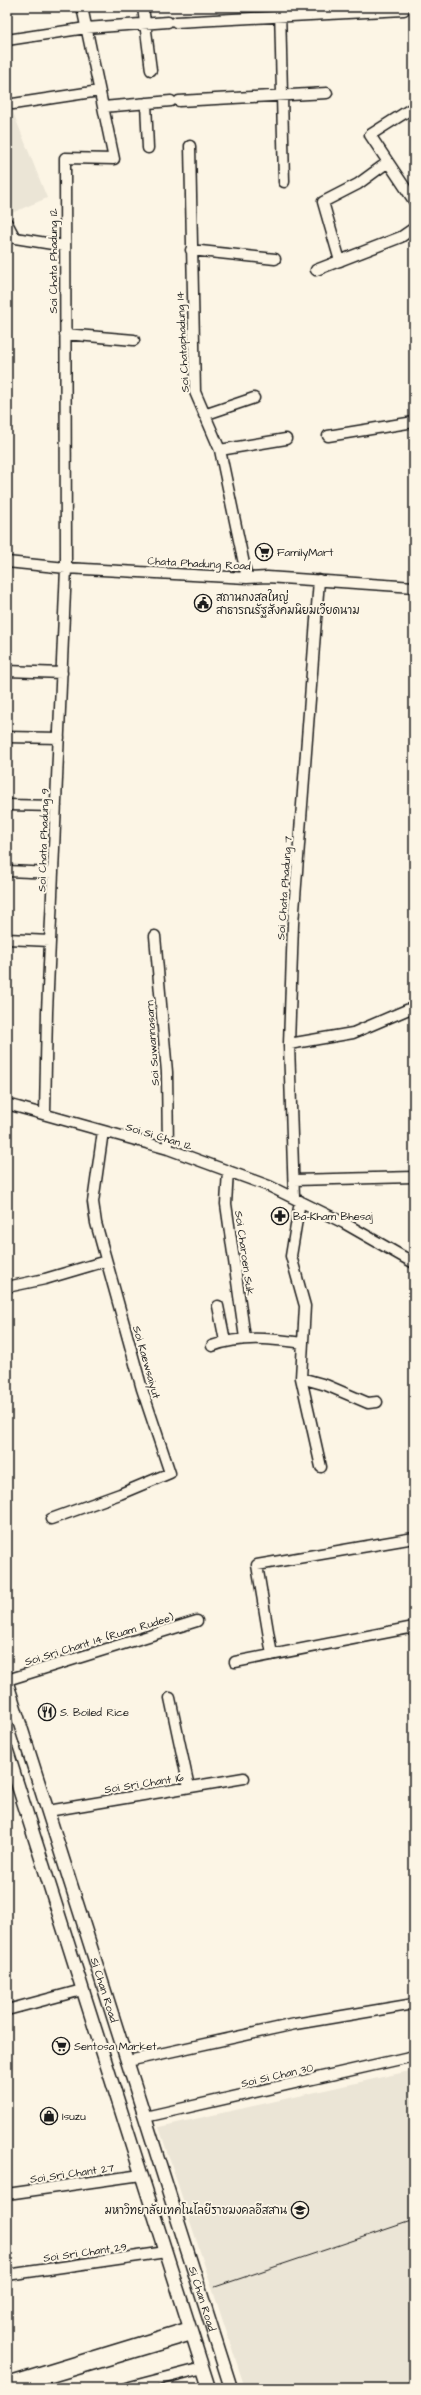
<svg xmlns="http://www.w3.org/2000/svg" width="421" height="2395" viewBox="0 0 421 2395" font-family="'Architects Daughter','Playpen Sans Thai',sans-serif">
<rect width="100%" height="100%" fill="#fcf5e5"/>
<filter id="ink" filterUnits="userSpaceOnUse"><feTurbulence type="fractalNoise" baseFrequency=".025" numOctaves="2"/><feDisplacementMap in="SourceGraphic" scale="8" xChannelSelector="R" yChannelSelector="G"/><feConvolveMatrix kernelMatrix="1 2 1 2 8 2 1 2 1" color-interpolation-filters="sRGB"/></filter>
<g filter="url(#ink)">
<path fill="#ebe5d6" d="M 7,97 L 47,198 L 7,215 Z
M 414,2070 L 414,2388 L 245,2388 L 159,2127 Z"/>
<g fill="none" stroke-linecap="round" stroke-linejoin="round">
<defs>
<path id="minor" d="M 143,7 L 151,70
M 280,7 L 284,182
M 176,22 L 404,10
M 7,40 L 86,28 L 168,22
M 179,101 L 327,93
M 146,103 L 148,148
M 13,104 L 99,91
M 103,107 L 171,101
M 414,107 L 370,135 L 414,201
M 190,146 L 195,392 L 220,450 L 247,578
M 7,223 L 15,238 L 65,246
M 191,250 L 275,259
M 340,261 L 323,202 L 358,184 L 388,162
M 316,270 L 401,237 L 414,228
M 65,334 L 134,340
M 204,415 L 254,398
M 328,436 L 414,422
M 220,450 L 286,439
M 7,562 L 66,568 L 247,578 L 267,577 L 414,587
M 7,671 L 62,673
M 7,737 L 59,738
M 7,805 L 56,806
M 7,871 L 53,873
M 155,936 L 167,1072 L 168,1149
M 7,939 L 50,941
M 289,1044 L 353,1033 L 409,1009
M 7,1104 L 168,1149 L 269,1186 L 344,1223 L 414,1263
M 45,1114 L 47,1012 L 66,568 L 65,158 L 114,159 L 82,7
M 228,1171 L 226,1204 L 245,1338
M 294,1180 L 414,1177
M 294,1198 L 289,1044 L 293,924 L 319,580
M 300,1201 L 291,1256 L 305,1306 L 301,1378 L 321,1467
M 7,1287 L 45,1279 L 106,1261
M 218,1306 L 225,1341
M 212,1346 C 243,1335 271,1339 303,1343
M 301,1378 L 326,1385 L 368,1403 L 377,1402
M 51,1519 L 120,1494 L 170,1473 L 142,1389 L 96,1223 L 93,1202 L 103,1131
M 272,1655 L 257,1565 L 414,1538
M 235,1662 L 414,1627
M 7,1680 L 197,1621
M 170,1698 L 189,1787
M 48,1811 L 244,1778
M 7,2010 L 82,1990
M 128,2061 L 295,2024 L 414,2004
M 145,2117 L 414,2056
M 7,2194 L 141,2175
M 7,2275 L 166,2252
M 7,2383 L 190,2327
M 14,2388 L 192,2335
M 126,2388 L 203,2368"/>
<g id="major">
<path id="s1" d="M 7,1683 L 231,2388"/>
<path d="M 7,1751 L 209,2388"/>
</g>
</defs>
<use href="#minor" stroke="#1c1c1c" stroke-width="13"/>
<use href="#major" stroke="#1c1c1c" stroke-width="15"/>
<use href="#minor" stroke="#fcf5e5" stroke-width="10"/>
<use href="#major" stroke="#fcf5e5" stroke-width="12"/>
<path stroke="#1c1c1c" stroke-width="1" d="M 215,2287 L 414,2220"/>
</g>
</g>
<defs>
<symbol id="supermarket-ring" viewBox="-11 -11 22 22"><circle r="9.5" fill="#fcf5e5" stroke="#1c1c1c" stroke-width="1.5"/><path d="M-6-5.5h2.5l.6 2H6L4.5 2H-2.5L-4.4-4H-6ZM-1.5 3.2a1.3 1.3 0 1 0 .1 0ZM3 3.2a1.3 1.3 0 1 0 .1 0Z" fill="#1c1c1c"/></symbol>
<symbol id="civic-ring" viewBox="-11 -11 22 22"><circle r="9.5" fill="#fcf5e5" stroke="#1c1c1c" stroke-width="1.5"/><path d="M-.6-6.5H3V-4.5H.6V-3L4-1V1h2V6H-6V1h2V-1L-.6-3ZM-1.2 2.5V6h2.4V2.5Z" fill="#1c1c1c"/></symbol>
<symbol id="pharmacy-ring" viewBox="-11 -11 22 22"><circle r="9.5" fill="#fcf5e5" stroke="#1c1c1c" stroke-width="1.5"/><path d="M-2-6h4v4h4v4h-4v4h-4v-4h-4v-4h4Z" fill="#1c1c1c"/></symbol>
<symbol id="restaurant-ring" viewBox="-11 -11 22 22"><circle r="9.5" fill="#fcf5e5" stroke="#1c1c1c" stroke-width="1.5"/><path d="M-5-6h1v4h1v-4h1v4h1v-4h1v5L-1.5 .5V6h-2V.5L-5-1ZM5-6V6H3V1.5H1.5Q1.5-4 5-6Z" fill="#1c1c1c"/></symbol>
<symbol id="shop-ring" viewBox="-11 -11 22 22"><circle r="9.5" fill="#fcf5e5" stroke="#1c1c1c" stroke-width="1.5"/><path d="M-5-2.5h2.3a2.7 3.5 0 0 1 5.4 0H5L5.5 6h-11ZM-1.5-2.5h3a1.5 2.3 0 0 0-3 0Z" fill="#1c1c1c"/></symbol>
<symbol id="university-ring" viewBox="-11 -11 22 22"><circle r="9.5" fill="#fcf5e5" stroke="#1c1c1c" stroke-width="1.5"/><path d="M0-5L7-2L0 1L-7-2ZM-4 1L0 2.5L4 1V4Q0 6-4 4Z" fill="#1c1c1c"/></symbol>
</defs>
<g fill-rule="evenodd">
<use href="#supermarket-ring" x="254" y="542" width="20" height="20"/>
<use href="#civic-ring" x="193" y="593" width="20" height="20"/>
<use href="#pharmacy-ring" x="270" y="1206" width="20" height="20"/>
<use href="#restaurant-ring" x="37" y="1702" width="20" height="20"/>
<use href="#supermarket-ring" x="51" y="2036" width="20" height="20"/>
<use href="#shop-ring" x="39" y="2106" width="20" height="20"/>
<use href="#university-ring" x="290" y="2200" width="20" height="20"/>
</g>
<g text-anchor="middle" stroke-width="4" stroke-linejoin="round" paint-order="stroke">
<g font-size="11" fill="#1c1c1c" stroke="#fcf5e5">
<text transform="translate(53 261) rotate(-90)" y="4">Soi Chata Phadung 12</text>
<text transform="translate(182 342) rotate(-93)" y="4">Soi Chataphadung 14</text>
<text transform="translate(199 563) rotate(3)" y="4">Chata Phadung Road</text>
<text transform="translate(43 840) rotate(-88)" y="4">Soi Chata Phadung 9</text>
<text transform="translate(284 888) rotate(-86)" y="4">Soi Chata Phadung 7</text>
<text transform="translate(152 1043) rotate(-94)" y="4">Soi Suwannasarn</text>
<text transform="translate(159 1136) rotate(17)" y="4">Soi Si Chan 12</text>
<text transform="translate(245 1253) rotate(82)" y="4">Soi Charoen Suk</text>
<text transform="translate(147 1362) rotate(74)" y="4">Soi Kaewsaiyut</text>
<text transform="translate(99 1639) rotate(-17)" y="4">Soi Sri Chant 14 (Ruam Rudee)</text>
<text transform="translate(144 1783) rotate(-9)" y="4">Soi Sri Chant 16</text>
<text dy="4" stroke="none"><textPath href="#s1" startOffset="322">Si Chan Road</textPath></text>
<text transform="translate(277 2075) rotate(-13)" y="4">Soi Si Chan 30</text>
<text transform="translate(72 2173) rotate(-8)" y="4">Soi Sri Chant 27</text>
<text transform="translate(85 2252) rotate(-8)" y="4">Soi Sri Chant 29</text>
<text dy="4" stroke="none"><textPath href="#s1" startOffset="646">Si Chan Road</textPath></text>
</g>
<g font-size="11" fill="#1c1c1c" stroke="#fcf5e5" text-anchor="start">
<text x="277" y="556">FamilyMart</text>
<text x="216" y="601">สถานกงสุลใหญ่<tspan x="216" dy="13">สาธารณรัฐสังคมนิยมเวียดนาม</tspan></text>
<text x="293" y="1220">Ba-Kham Bhesaj</text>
<text x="60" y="1716">S. Boiled Rice</text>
<text x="74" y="2050">Sentosa Market</text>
<text x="62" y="2120">Isuzu</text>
<text x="287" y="2214" text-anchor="end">มหาวิทยาลัยเทคโนโลยีราชมงคลอีสสาน</text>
</g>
</g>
<rect width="421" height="2395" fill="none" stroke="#fcf5e5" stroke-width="24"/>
<rect x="12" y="12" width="397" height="2371" fill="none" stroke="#1c1c1c" stroke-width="1.5" filter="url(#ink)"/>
</svg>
